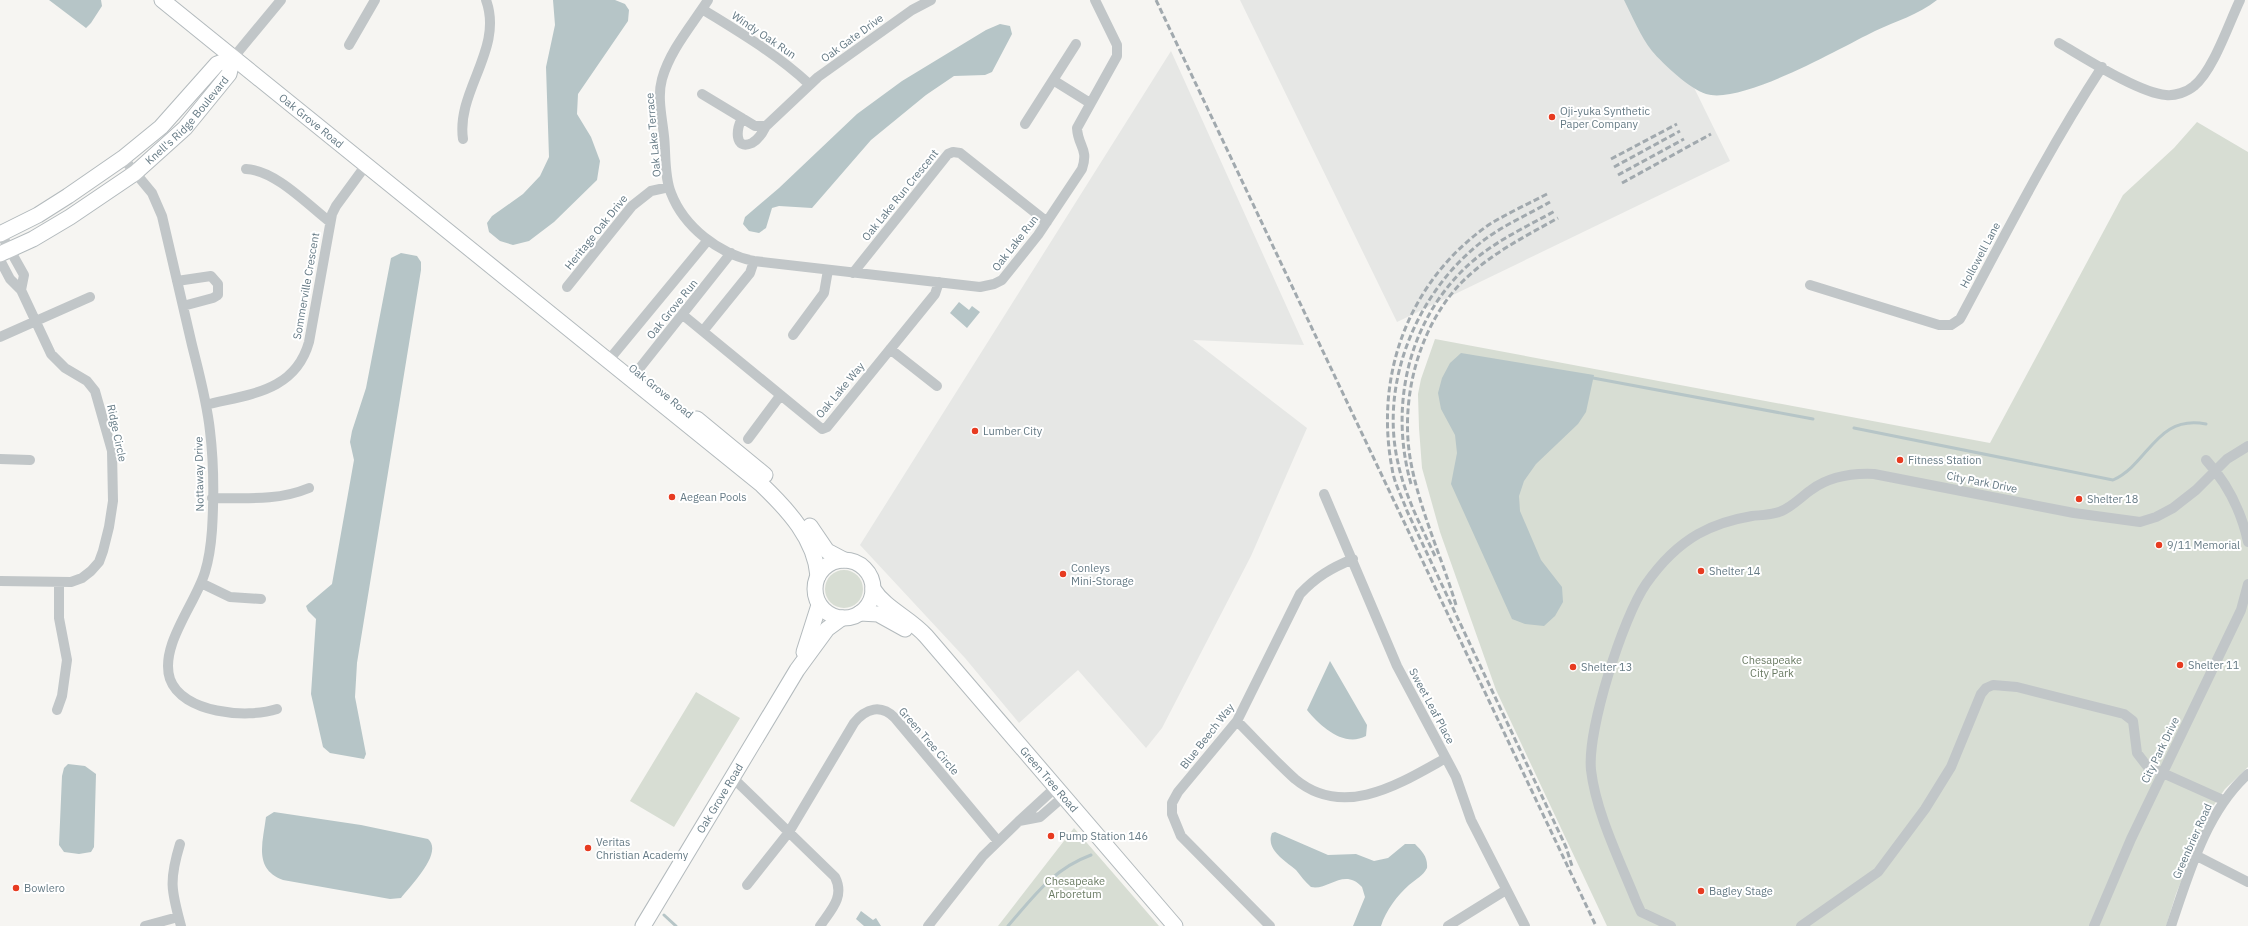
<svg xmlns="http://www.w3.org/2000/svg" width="2248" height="926" viewBox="0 0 2248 926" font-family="'IBM Plex Sans',sans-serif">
<rect width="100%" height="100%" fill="#f6f5f2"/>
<path fill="#e6e7e5" d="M 1240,0 L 1651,0 L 1730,161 L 1397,322 Z
M 1171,51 L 1304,345 L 1193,340 L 1307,428 L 1251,556 L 1162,728 L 1146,748 L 1078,670 L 1019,723 L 965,658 L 860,545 Z"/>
<path fill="#d7ddd3" d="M 2197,122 L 2248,152 L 2248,767 L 2225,789 L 2209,812 L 2176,894 L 2166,926 L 1607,926 L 1496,690 L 1440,532 L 1422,468 L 1419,428 L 1418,394 L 1421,379 L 1435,339 L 1990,443 L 2123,195 L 2174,148 Z
M825 589a19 19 0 1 1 38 0a19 19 0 1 1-38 0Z
M 696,692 L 740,718 L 674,827 L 630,801 Z
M 1074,828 L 1159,926 L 998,926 Z"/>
<path fill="#b6c5c7" d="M 49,0 L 101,0 L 102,6 L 91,23 L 86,28 Z
M 553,0 L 615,0 L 625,4 L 629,10 L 628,21 L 578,94 L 577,114 L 591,137 L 600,161 L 597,180 L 554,222 L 529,241 L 513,245 L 500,241 L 489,232 L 487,223 L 492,216 L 523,194 L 540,176 L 549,157 L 546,67 L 555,25 Z
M 1624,0 L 1937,0 C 1918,15 1896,21 1875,31 C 1840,48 1742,105 1706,94 C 1690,89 1663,64 1652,51 C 1641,37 1632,16 1624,0 Z
M 1000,24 L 1010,26 L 1012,34 L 992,72 L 985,75 L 954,76 L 926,95 L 871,140 L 812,208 L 779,206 L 772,208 L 766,228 L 759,233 L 749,231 L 743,224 L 745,217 L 779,188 L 857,114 L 902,81 L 986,30 Z
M 401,253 L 417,256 L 421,262 L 421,270 L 357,663 L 355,697 L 366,754 L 364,759 L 330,753 L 323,747 L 311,694 L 316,619 L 308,611 L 306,606 L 332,584 L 354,460 L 350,442 L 352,431 L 366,388 L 391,258 Z
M 959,302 L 969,310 L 972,306 L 980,312 L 967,328 L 950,313 Z
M 1461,353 L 1594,375 L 1586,412 L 1578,424 L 1536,464 L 1524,481 L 1519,496 L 1520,511 L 1541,560 L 1562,587 L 1563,602 L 1555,616 L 1544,626 L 1525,624 L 1512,619 L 1451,484 L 1457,453 L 1455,435 L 1441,409 L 1438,393 L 1442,378 L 1450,363 Z
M 1330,661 L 1367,725 L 1366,736 C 1344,748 1320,726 1307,710 Z
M 68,764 L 85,766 L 96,774 L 94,847 L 91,852 L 79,854 L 64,852 L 59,845 L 62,776 L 64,768 Z
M 274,812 L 361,825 L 428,839 C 444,853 410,886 401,898 L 390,899 L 283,880 C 253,869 263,842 266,817 Z
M 1275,832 L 1328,855 L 1356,854 L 1374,861 L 1388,858 L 1405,844 L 1415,844 C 1422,851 1428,857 1427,868 C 1423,876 1416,879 1409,885 C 1397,896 1386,910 1381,926 L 1353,926 L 1365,897 L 1362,887 C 1344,867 1328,891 1311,887 C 1305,882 1301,876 1296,870 C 1286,861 1265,850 1272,833 Z
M 861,911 L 873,920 L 876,918 L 881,926 L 864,926 L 856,919 Z"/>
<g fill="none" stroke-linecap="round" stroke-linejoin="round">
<path stroke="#b6c5c7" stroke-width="3" d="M 1593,378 L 1813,419
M 1854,428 L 2113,480 C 2149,464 2156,414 2206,424
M 664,915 L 676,926
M 1008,926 C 1034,896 1053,869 1091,855"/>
<defs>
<g id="secondary">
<path id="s1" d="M 162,0 L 762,485 C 788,510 815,539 818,576"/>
<path d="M 0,234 L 38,215 L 68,196 L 123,158 L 161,127 L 217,64 L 233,58"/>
<path id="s2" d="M 0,254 L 33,239 L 70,217 L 135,173 L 185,128 L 229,74 L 233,58"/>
<path d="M 697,419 L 765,475"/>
<path d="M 810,526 L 827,551 L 844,560"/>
<circle cx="844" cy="589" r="29"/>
<path id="s3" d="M 873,589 C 886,609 910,618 926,636 L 1175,926"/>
<path d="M 860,613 L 878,614 L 905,629"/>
<path d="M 804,652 L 819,605"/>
<path id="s4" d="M 643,926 L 797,670 L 827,629 L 842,618"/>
</g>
</defs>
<use href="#secondary" stroke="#b3babd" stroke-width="17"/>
<path stroke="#c1c6c8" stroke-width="10" d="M 708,0 C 692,25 670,50 662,79 C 657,97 662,117 664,136 C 666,153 664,176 671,193 C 684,227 719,254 754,261 L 980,287 L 994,284 L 1002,280 L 1038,235 L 1082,169 C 1089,148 1078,147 1077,128 L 1117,56 L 1117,45 L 1095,0
M 702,9 C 739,32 777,54 809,84
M 2059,43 C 2085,58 2139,93 2166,95 C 2175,96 2187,92 2194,86 C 2213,71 2229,23 2240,0
M 349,45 L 375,0
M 233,58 L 281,0
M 1053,80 L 1090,103
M 702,94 L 755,126 L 766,126 L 818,77 L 912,10 L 931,0
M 742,118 C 736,128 734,151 752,143 C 758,140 763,132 766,126
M 1025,124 L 1076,44
M 463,139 C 456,91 504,49 486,0
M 123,158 L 152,193 L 162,216 C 172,259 182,302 192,345 C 199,373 207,402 210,431 C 214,464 214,497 212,530 C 211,544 209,559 205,572 C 196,603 159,646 170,679 C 182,713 247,719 277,709
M 246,169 C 275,170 308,205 330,222
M 1,234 L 24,275 L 21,290
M 0,260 L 10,279 L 21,290 L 51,354 L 65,368 L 87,381 L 95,391 L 112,451 L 113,501 L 109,527 L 103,551 L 99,562 L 91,571 L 82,578 L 71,582 L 0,581
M 853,273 L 948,154 L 953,152 L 960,153 L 1047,222
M 177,281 L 211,276 L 218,284 L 218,295 L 213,298 L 183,306
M 1810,285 L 1939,325 L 1951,325 L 1960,319 C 2005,235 2049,148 2102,67
M 567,287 L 632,206 L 651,191 L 669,187
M 683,315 L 822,429 L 827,427 L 935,294 L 939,282
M 703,331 L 750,273 L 754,261
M 793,335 L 824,293 L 828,270
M 0,337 L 90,297
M 890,349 L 937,386
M 608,361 L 708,240
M 631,379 L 731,253
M 206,405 C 249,394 295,392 309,342 L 332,214 L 336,206 L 366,165
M 748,439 L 780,396
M 0,459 L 30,460
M 2206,460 C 2228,484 2241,510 2248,542
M 1324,494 L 1397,666 L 1456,777 L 1471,820 L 1525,926
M 212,498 C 246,498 278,501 309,488
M 201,583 L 230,597 L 261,599
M 57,710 L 62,696 L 67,660 L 59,618 L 59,582
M 1237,721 C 1256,740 1275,761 1295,779 C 1344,820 1401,783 1446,758
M 733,778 L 835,877 C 845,897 831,910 820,926
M 1055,788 L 1019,821 L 1040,817 L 1063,797
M 180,844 C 169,880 171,890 181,926
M 2197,856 L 2248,882
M 747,885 L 789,832 L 854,723 C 866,708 881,704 895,718 L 997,840
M 145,926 L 178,917
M 928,926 L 983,856 L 1019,821
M 1270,926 L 1181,836 L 1172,814 L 1172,803 L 1178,792 L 1237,721 L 1300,594 C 1316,577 1331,568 1353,559
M 1448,926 L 1506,890
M 1671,926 L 1641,912 L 1636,901 C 1620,861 1596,813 1591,770 C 1587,730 1623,617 1646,584 C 1660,564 1677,546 1698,534 C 1714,525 1734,519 1752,516 C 1761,515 1770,515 1779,512 C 1791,508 1801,497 1811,490 C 1830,476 1851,473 1874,474 L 2074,513 L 2140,522 L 2156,517 L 2173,508 L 2196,490 L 2227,459 L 2248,446
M 1801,926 L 1878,872 L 1925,809 L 1951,767 L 1981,694 L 1986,688 L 1993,685 L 2017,687 L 2124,714 L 2133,721 L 2137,753 L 2147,766 L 2223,800
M 2094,926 L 2131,839 L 2241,610 L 2248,584
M 2171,926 C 2189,873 2206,812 2248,774"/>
<use href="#secondary" stroke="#fff" stroke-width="15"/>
<path stroke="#a1a9ae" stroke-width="3" stroke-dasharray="6 3" stroke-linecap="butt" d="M 1156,0 L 1596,926
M 1611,159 L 1677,124
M 1614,167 L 1680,131
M 1618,175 L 1684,139
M 1622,183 L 1711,134
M 1547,194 C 1528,204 1508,213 1490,224 C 1410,279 1374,373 1392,468 C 1394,483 1402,497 1407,511 L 1566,847 L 1572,866
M 1411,484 C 1390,410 1406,328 1461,272 C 1487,245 1522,229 1555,211
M 1435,556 C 1421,526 1405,496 1398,463 C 1379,381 1418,290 1484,240 C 1504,225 1529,214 1550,202
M 1456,605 C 1442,558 1420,511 1411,463 C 1399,401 1418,327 1462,282 C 1490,254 1524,237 1558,218"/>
</g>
<g fill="#e73b21" stroke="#fff" stroke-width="1.5">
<circle cx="1552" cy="117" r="4"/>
<circle cx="975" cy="431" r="4"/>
<circle cx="1900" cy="460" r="4"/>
<circle cx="672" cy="497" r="4"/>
<circle cx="2079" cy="499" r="4"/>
<circle cx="2159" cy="545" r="4"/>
<circle cx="1701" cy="571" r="4"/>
<circle cx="1063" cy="574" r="4"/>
<circle cx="2180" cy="665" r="4"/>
<circle cx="1573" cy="667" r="4"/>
<circle cx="1051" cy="836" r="4"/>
<circle cx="588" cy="848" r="4"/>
<circle cx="16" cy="888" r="4"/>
<circle cx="1701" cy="891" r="4"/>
</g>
<g text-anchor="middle" stroke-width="4" stroke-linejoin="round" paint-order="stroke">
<g font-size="11" fill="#647984" stroke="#fff">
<text transform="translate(764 35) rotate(34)" y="4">Windy Oak Run</text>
<text transform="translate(852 38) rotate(-36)" y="4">Oak Gate Drive</text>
<text dy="4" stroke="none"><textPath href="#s2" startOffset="232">Knell's Ridge Boulevard</textPath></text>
<text dy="4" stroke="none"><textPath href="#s1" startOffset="192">Oak Grove Road</textPath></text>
<text transform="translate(653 135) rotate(-95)" y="4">Oak Lake Terrace</text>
<text transform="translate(900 195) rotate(-51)" y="4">Oak Lake Run Crescent</text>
<text transform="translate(596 232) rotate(-51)" y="4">Heritage Oak Drive</text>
<text transform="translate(1015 243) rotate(-52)" y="4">Oak Lake Run</text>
<text transform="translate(1980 255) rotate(-62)" y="4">Hollowell Lane</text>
<text transform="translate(306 286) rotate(-80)" y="4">Sommerville Crescent</text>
<text transform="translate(672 309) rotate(-51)" y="4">Oak Grove Run</text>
<text transform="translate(840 390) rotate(-50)" y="4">Oak Lake Way</text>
<text transform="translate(661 391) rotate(39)" y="4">Oak Grove Road</text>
<text transform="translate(117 433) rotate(78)" y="4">Ridge Circle</text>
<text transform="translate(199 474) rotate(-91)" y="4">Nottaway Drive</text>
<text transform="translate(1982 482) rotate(11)" y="4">City Park Drive</text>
<text transform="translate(1432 706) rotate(62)" y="4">Sweet Leaf Place</text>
<text transform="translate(1207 736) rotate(-52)" y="4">Blue Beech Way</text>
<text transform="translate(929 741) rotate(49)" y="4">Green Tree Circle</text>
<text transform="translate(2160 750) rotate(-64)" y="4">City Park Drive</text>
<text dy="4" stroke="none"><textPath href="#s3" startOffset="260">Green Tree Road</textPath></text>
<text dy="4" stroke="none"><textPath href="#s4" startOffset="149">Oak Grove Road</textPath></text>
<text transform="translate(2192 841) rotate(-66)" y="4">Greenbrier Road</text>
</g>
<g font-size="11" fill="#647984" stroke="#fff" text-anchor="start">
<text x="1560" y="115">Oji-yuka Synthetic<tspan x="1560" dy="13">Paper Company</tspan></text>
<text x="983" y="435">Lumber City</text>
<text x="1908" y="464">Fitness Station</text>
<text x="680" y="501">Aegean Pools</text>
<text x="2087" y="503">Shelter 18</text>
<text x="2167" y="549">9/11 Memorial</text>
<text x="1071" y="572">Conleys<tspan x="1071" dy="13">Mini-Storage</tspan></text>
<text x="1709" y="575">Shelter 14</text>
<text x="2188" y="669">Shelter 11</text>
<text x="1581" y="671">Shelter 13</text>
<text x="1059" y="840">Pump Station 146</text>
<text x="596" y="846">Veritas<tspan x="596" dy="13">Christian Academy</tspan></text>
<text x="24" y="892">Bowlero</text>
<text x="1709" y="895">Bagley Stage</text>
</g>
<g font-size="11" fill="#6a7b63" stroke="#fff">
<text x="1772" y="664">Chesapeake<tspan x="1772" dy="13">City Park</tspan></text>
<text x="1075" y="885">Chesapeake<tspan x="1075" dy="13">Arboretum</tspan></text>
</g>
</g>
</svg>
